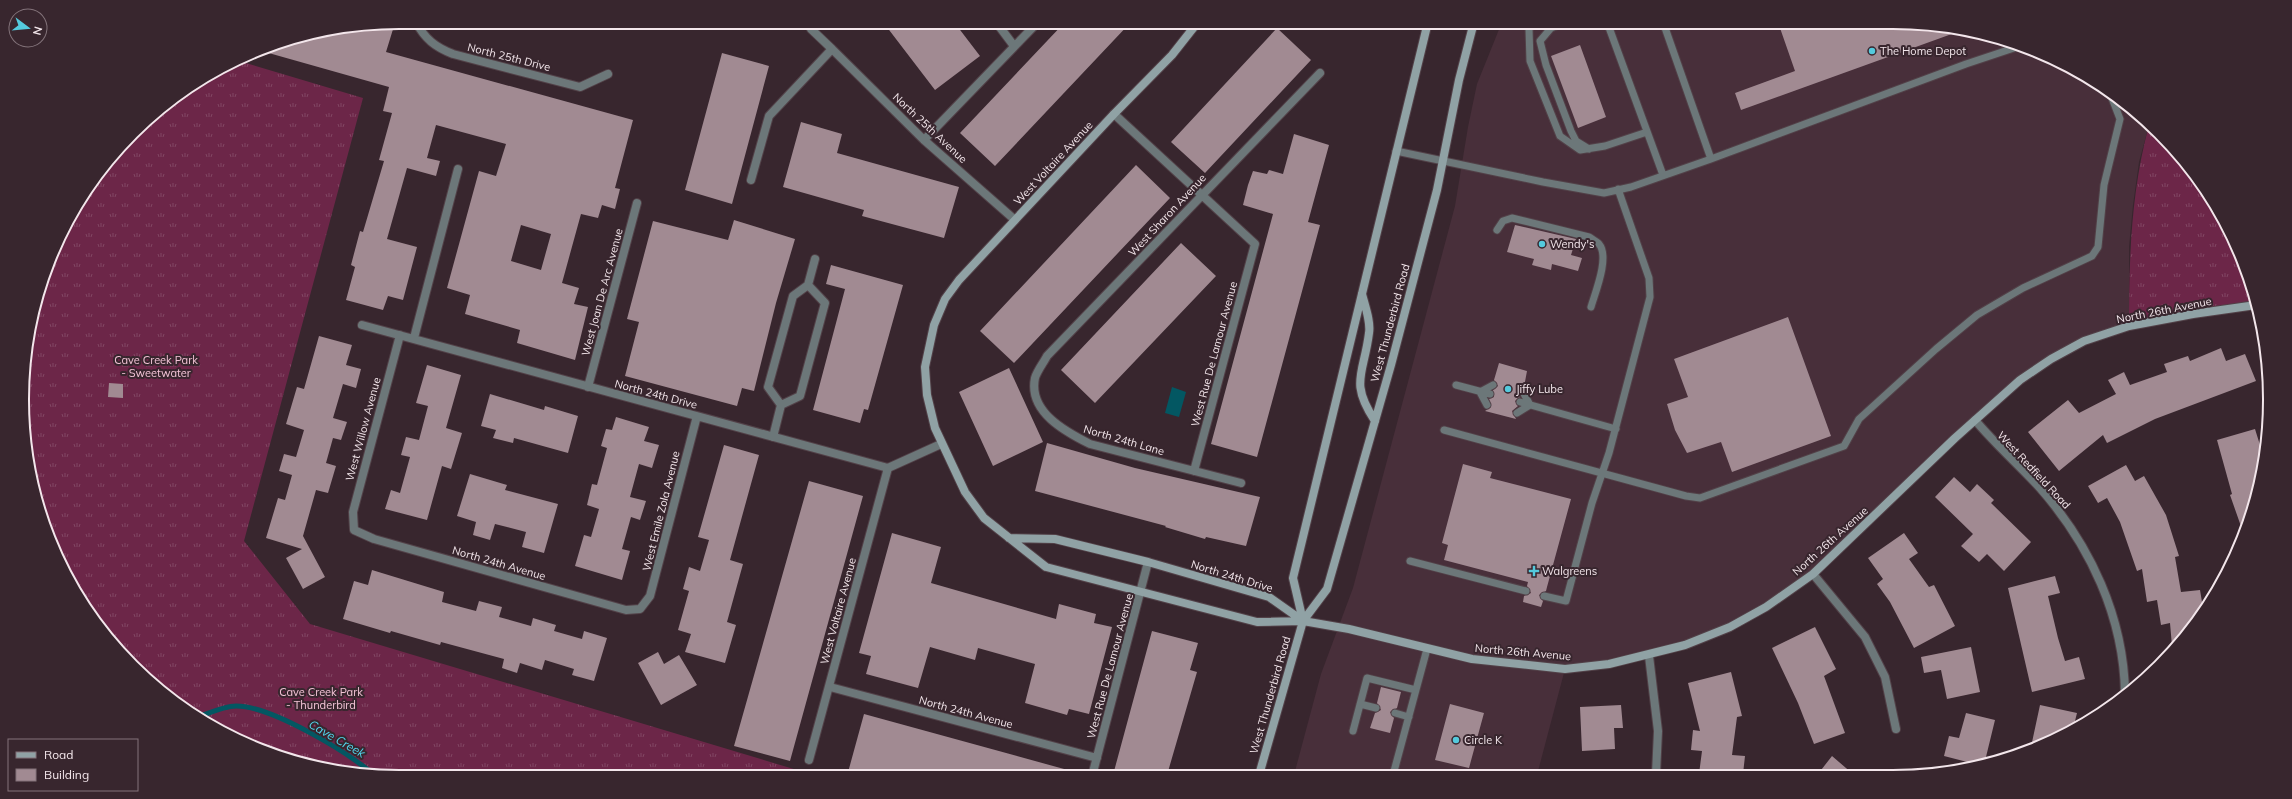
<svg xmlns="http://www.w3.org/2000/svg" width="2292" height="799" viewBox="0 0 2292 799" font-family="Mulish,sans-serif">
<defs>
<pattern id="grass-tufts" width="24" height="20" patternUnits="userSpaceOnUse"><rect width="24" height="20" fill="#6c2648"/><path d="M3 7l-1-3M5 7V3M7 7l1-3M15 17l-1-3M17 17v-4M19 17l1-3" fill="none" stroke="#814663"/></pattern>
</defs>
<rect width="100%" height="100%" fill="#38262e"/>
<path fill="#482f3a" d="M 1502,22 L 1892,22 L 1990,35 L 2059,61 L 2122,100 L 2149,125 L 2139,162 L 2133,205 L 2129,247 L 2129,326 L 2084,341 L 2020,380 L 1813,574 L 1766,607 L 1685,645 L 1565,669 L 1537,775 L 1294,775 L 1321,674 L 1353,588 L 1455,206 L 1468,127 L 1477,84 Z"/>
<path fill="url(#grass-tufts)" d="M 239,61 L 363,98 L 244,541 L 310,624 L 817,776 L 400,777 L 302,764 L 190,713 L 132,666 L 86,609 L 35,497 L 23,424 L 25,350 L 61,232 L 100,170 L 150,116 Z
M 2149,125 C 2158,134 2168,141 2176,151 C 2214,194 2243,249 2256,305 L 2129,326 C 2129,258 2131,192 2149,125 Z"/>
<path fill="#035762" d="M 1172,387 L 1186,392 L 1179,417 L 1165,413 Z"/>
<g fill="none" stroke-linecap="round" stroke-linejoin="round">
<path stroke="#035762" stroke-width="5" d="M 198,717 C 209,713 225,706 236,706 C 271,706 346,751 373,774"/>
</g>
<path fill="#a18a92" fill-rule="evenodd" d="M 883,22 L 954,22 L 980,56 L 935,90 Z
M 1065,22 L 1131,22 L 995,166 L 960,133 Z
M 1795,22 L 1892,22 L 1960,31 L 1741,110 L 1735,93 L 1795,71 L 1780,28 Z
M 385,23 L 394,26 L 386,52 L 633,120 L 615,188 L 620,189 L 615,209 L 602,205 L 598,218 L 581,214 L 562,283 L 579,288 L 574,304 L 588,307 L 575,360 L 517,343 L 520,330 L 465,314 L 470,295 L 447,288 L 479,171 L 496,176 L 506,144 L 436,125 L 427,158 L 440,161 L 436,176 L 407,168 L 387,239 L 417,247 L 403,300 L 388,296 L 383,310 L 346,300 L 355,267 L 351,265 L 360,231 L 363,232 L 384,161 L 379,160 L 392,113 L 383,111 L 389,87 L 258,50 L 326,29 ZM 521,225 L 551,234 L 541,270 L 511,261 Z
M 1277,28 L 1311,60 L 1205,173 L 1171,142 Z
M 1580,45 L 1606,117 L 1578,128 L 1551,56 Z
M 722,53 L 769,66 L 732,204 L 685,190 Z
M 801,122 L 842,134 L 837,153 L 959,187 L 944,238 L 862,216 L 864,210 L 783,187 Z
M 1294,134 L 1329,145 L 1308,222 L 1320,225 L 1257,457 L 1211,444 L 1273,214 L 1243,205 L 1248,185 L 1253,171 L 1267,174 L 1269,170 L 1283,174 Z
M 1136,165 L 1170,198 L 1014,363 L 980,331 Z
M 734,220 L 795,239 L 776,303 L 754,391 L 742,388 L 737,406 L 625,376 L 639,322 L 627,319 L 653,221 L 728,240 Z
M 1515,225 L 1576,239 L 1571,255 L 1582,258 L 1578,271 L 1552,264 L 1551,270 L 1532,265 L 1534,259 L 1507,252 Z
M 1181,243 L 1216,276 L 1095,403 L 1061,370 Z
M 831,265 L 903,285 L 868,410 L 864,409 L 860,423 L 813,410 L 845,289 L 826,284 Z
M 1788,317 L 1831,436 L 1732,472 L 1721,442 L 1687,453 L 1675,430 L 1667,404 L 1688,397 L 1674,359 Z
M 319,336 L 352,345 L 346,365 L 361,369 L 356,388 L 343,384 L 333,418 L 347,422 L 341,440 L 333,438 L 326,463 L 336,466 L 328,493 L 316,490 L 303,536 L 325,577 L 303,589 L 286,558 L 302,549 L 266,538 L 278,498 L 285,500 L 292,475 L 279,471 L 284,454 L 296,457 L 304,430 L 286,424 L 297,387 L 304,389 Z
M 2221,348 L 2226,361 L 2245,354 L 2256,381 L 2155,419 L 2107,443 L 2103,435 L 2059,471 L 2028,432 L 2068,400 L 2079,413 L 2116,394 L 2108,380 L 2124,372 L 2130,385 L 2167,372 L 2164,364 L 2188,356 L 2190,361 Z
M 1499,363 L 1527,371 L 1524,387 L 1519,389 L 1520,397 L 1515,401 L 1518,406 L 1512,411 L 1516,419 L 1485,411 L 1491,407 L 1489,399 L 1494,397 L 1493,390 L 1498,386 L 1494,380 Z
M 427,365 L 461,375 L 446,428 L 462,433 L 451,469 L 442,466 L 427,520 L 385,509 L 391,490 L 400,493 L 410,457 L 401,455 L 406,437 L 419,440 L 428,406 L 416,403 Z
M 1009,368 L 1043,442 L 993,466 L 959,392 Z
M 109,383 L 123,384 L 123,398 L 108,397 Z
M 490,394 L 544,410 L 545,406 L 578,416 L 568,453 L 514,438 L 513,443 L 493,438 L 496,430 L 481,426 Z
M 616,417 L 649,427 L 644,441 L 659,445 L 652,468 L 639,464 L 630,497 L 646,501 L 640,520 L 631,517 L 622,549 L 630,551 L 622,580 L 575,566 L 584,535 L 591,537 L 599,509 L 587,505 L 592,484 L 597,485 L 607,448 L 601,446 L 606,429 L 612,430 Z
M 2255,429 L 2264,458 L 2257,497 L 2243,532 L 2230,495 L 2232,494 L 2217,440 Z
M 1047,443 L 1135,468 L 1260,497 L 1246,546 L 1206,537 L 1205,539 L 1165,527 L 1166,526 L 1035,491 Z
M 724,445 L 759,455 L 730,560 L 743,564 L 727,622 L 736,625 L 725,663 L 685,652 L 691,634 L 678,630 L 689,591 L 683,589 L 689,567 L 700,571 L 709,540 L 698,537 Z
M 1463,464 L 1492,472 L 1490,478 L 1571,499 L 1547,587 L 1546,591 L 1539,595 L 1543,601 L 1541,607 L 1523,602 L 1524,596 L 1531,593 L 1527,586 L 1528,582 L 1444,560 L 1448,545 L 1442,543 Z
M 2126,465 L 2135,481 L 2144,476 L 2166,515 L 2179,556 L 2175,557 L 2181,592 L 2200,590 L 2203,608 L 2172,646 L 2170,623 L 2161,625 L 2157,600 L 2147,602 L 2142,569 L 2137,571 L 2120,522 L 2107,498 L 2098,503 L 2088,486 Z
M 470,474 L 507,485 L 505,490 L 558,504 L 544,553 L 522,547 L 526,532 L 495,524 L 490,540 L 473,535 L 476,522 L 457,516 Z
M 1954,477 L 1970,492 L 1977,484 L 1994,500 L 1991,503 L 2031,542 L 2004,571 L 1987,554 L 1979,562 L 1961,546 L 1973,534 L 1935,497 Z
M 809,481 L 863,496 L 790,761 L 734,746 Z
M 892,533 L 941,547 L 931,583 L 1056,619 L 1059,604 L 1096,614 L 1094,623 L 1112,627 L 1089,714 L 1069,709 L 1067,715 L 1025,703 L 1035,664 L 978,648 L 975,660 L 930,647 L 918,688 L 866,674 L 871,656 L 859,653 Z
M 1904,533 L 1918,553 L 1909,559 L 1929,587 L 1934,585 L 1955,626 L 1914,648 L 1890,602 L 1877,584 L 1883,579 L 1868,558 Z
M 372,570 L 444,592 L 442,602 L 476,611 L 479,601 L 502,607 L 499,617 L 531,626 L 533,618 L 556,625 L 554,631 L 582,639 L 584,631 L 607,638 L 594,681 L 572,675 L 574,669 L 545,660 L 542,670 L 520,663 L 517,673 L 502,668 L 504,659 L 441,642 L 440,645 L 391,631 L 390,633 L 343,619 L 354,581 L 368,585 Z
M 2055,576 L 2060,593 L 2048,596 L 2058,638 L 2065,661 L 2079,657 L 2085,679 L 2032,692 L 2008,588 Z
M 1815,627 L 1836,669 L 1824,676 L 1845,733 L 1814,744 L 1798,703 L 1772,648 Z
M 1152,631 L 1198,643 L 1190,670 L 1197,672 L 1167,775 L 1113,775 Z
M 1971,647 L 1980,692 L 1947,699 L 1941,670 L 1924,673 L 1921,657 Z
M 658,652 L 664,664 L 679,655 L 697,685 L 661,705 L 638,663 Z
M 1731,672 L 1742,716 L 1737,717 L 1732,755 L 1745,756 L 1743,774 L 1699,774 L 1702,751 L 1691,750 L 1693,730 L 1700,731 L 1688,683 Z
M 1381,687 L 1401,692 L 1397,708 L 1390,712 L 1394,718 L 1390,733 L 1370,728 L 1375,713 L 1381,710 L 1377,703 Z
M 1450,704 L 1484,713 L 1469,768 L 1435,760 Z
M 1621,705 L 1623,728 L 1614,728 L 1615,749 L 1582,751 L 1580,707 Z
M 2040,705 L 2077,713 L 2073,729 L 2059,738 L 2031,747 Z
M 1966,713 L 1995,720 L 1985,761 L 1975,764 L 1944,756 L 1949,736 L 1959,738 Z
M 864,714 L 1075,772 L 1074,776 L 847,776 Z
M 1832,756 L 1853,774 L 1818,774 Z"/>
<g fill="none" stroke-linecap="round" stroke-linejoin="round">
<defs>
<path id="lane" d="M 1535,22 L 1529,29 L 1530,61 L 1560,136 L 1580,150 L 1605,146 L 1647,132
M 1565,22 L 1551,28 L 1540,41 L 1546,65 L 1571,131 L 1576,141 L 1589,149
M 1607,22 L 1663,175
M 1663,22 L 1711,159
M 1396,151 L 1543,182 L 1604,193 L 1631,187 L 1711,159 L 1966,64 L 2020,46
M 1497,230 L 1503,221 L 1512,218 L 1589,237 C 1592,239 1597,242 1599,244 C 1610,257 1595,293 1591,307
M 1456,385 L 1490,394
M 1480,392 L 1487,405
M 1480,392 L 1493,385
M 1523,392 L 1530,405
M 1520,402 L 1616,429
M 1517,413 L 1530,405
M 1444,430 L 1686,496 L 1700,498 L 1844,446 L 1859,419 L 1936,349 L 1977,315 L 2023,288 L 2092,256 L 2098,247 L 2104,185 L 2120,119 L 2110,93
M 1410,561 L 1526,591
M 1544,596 L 1566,601 L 1592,503 L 1609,453 L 1650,297 L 1649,278 L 1618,189
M 1360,704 L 1376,708
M 1395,713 L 1409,717
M 1353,731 L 1367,678 L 1416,690
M 1393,775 L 1427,649"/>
<path id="street" d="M 416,22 C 425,39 435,47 453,54 L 580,87 L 608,74
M 996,22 L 1014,46
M 832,49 L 924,140 L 1015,220
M 1114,114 L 1255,244 L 1194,471
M 924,140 L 1038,22
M 751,180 L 769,116 L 832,49 L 811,29 L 809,22
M 362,325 L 888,468 L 941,444
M 400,335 L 353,512 L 354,530 L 374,539 L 626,610 L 640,609 L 650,596 L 697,416
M 414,338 L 458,169
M 588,387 L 637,203
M 781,405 L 768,387 L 793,296 L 808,285 L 815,259
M 781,405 L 800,396 L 825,303 L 808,285
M 1975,420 C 1995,444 2019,465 2040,488 C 2090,545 2124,617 2125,694
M 773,437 L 781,405
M 1241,483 L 1090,444 C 1066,432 1028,412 1035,378 C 1037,371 1044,362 1047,356 L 1320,73
M 1813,574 L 1865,637 L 1885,677 L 1896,729
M 1649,656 L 1658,731 L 1656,774
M 830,687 L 1097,758
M 809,760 L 888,468
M 1092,776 L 1148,562"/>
<path id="secondary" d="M 1198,22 L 1172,55 L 1114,114 L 959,280 L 945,299 L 934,325 L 925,367 L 927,395 L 935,428 L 965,492 L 984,518 L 1046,567 L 1257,622 L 1303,621 L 1349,629 L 1472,659 L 1565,669 L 1609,664 L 1685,645 L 1730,627 L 1766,607 L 1813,574 L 1955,438 L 2020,380 L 2051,359 L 2084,341 L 2129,326 L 2193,314 L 2256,305
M 1362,294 C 1365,306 1371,322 1369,333 C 1364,374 1349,382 1375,421
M 1009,538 L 1055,539 L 1148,562 L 1269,597 L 1303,621
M 1303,621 L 1293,578 L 1428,22
M 1259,775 L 1303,621 L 1327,589 L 1391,365 L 1437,190 L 1459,80 L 1474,22"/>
</defs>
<use href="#lane" stroke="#524148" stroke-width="9"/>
<use href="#street" stroke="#524148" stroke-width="10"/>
<use href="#secondary" stroke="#524148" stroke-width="10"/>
<use href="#lane" stroke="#6c7779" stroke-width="7"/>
<use href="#street" stroke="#6c7779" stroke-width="8"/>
<use href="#secondary" stroke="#90a2a5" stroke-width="8"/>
</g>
<g fill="#54cadd" stroke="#38262e" stroke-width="1.5">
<circle cx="1872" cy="51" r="4"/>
<circle cx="1542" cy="244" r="4"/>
<circle cx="1508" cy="389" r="4"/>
<path d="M1532 565h4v4h4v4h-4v4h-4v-4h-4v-4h4z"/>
<circle cx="1456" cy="740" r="4"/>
</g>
<g text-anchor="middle" stroke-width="4" stroke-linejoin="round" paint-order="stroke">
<g font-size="11" fill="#f3e6eb" stroke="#38262e" text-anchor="start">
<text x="1880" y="55">The Home Depot</text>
<text x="1550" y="248">Wendy's</text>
<text x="1516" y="393">Jiffy Lube</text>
<text x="1542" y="575">Walgreens</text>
<text x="1464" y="744">Circle K</text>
</g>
<g font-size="11" fill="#f3e6eb" stroke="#38262e">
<text transform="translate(509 57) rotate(14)" y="4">North 25th Drive</text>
<text transform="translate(930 128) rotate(43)" y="4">North 25th Avenue</text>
<text transform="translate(1053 163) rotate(-47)" y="4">West Voltaire Avenue</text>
<text transform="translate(1167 215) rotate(-47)" y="4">West Sharon Avenue</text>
<text transform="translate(602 292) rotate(-75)" y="4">West Joan De Arc Avenue</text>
<text transform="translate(2164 310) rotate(-11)" y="4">North 26th Avenue</text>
<text transform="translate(1390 323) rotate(-75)" y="4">West Thunderbird Road</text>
<text transform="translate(1214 354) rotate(-75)" y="4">West Rue De Lamour Avenue</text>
<text transform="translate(656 394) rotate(15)" y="4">North 24th Drive</text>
<text transform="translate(363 429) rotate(-75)" y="4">West Willow Avenue</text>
<text transform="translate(1124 440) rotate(16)" y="4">North 24th Lane</text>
<text transform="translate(2034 470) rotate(47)" y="4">West Redfield Road</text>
<text transform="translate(661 511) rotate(-76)" y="4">West Emile Zola Avenue</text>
<text transform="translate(1830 541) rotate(-42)" y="4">North 26th Avenue</text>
<text transform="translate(499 563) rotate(16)" y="4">North 24th Avenue</text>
<text transform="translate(1232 576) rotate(17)" y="4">North 24th Drive</text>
<text transform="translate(838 611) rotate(-75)" y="4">West Voltaire Avenue</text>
<text transform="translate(1523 652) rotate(5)" y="4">North 26th Avenue</text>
<text transform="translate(1110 666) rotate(-75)" y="4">West Rue De Lamour Avenue</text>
<text transform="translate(1270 695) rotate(-74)" y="4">West Thunderbird Road</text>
<text transform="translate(966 712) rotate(15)" y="4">North 24th Avenue</text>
</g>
<g font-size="11" fill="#f4c4d7" stroke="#38262e">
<text x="156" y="364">Cave Creek Park<tspan x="156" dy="13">- Sweetwater</tspan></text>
<text x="321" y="696">Cave Creek Park<tspan x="321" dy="13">- Thunderbird</tspan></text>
</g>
<g font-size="12" font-style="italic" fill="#51d8ee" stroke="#38262e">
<text transform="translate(337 739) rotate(30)" y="4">Cave Creek</text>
</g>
</g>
<path d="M0 0H2292V799H0ZM399 29H1893A370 370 0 0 1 2263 399V400A370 370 0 0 1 1893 770H399A370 370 0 0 1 29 400V399A370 370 0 0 1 399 29Z" fill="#38262e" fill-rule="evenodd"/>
<path fill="none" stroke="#f3e6eb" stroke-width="2" d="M399 29H1893A370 370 0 0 1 2263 399V400A370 370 0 0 1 1893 770H399A370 370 0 0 1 29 400V399A370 370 0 0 1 399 29Z"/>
<rect x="8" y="739" width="130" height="52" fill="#38262e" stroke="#83737a"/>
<rect x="16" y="752" width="20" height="6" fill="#90a2a5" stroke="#83737a"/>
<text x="44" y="759" font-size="12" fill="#f3e6eb">Road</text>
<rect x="16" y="769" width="20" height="12" fill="#a18a92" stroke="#83737a"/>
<text x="44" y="779" font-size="12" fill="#f3e6eb">Building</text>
<g transform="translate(28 28) rotate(106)"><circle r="19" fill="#38262e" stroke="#83737a"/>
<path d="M0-3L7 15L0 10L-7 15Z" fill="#54cadd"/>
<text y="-6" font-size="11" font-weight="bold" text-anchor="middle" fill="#f3e6eb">N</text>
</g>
</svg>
